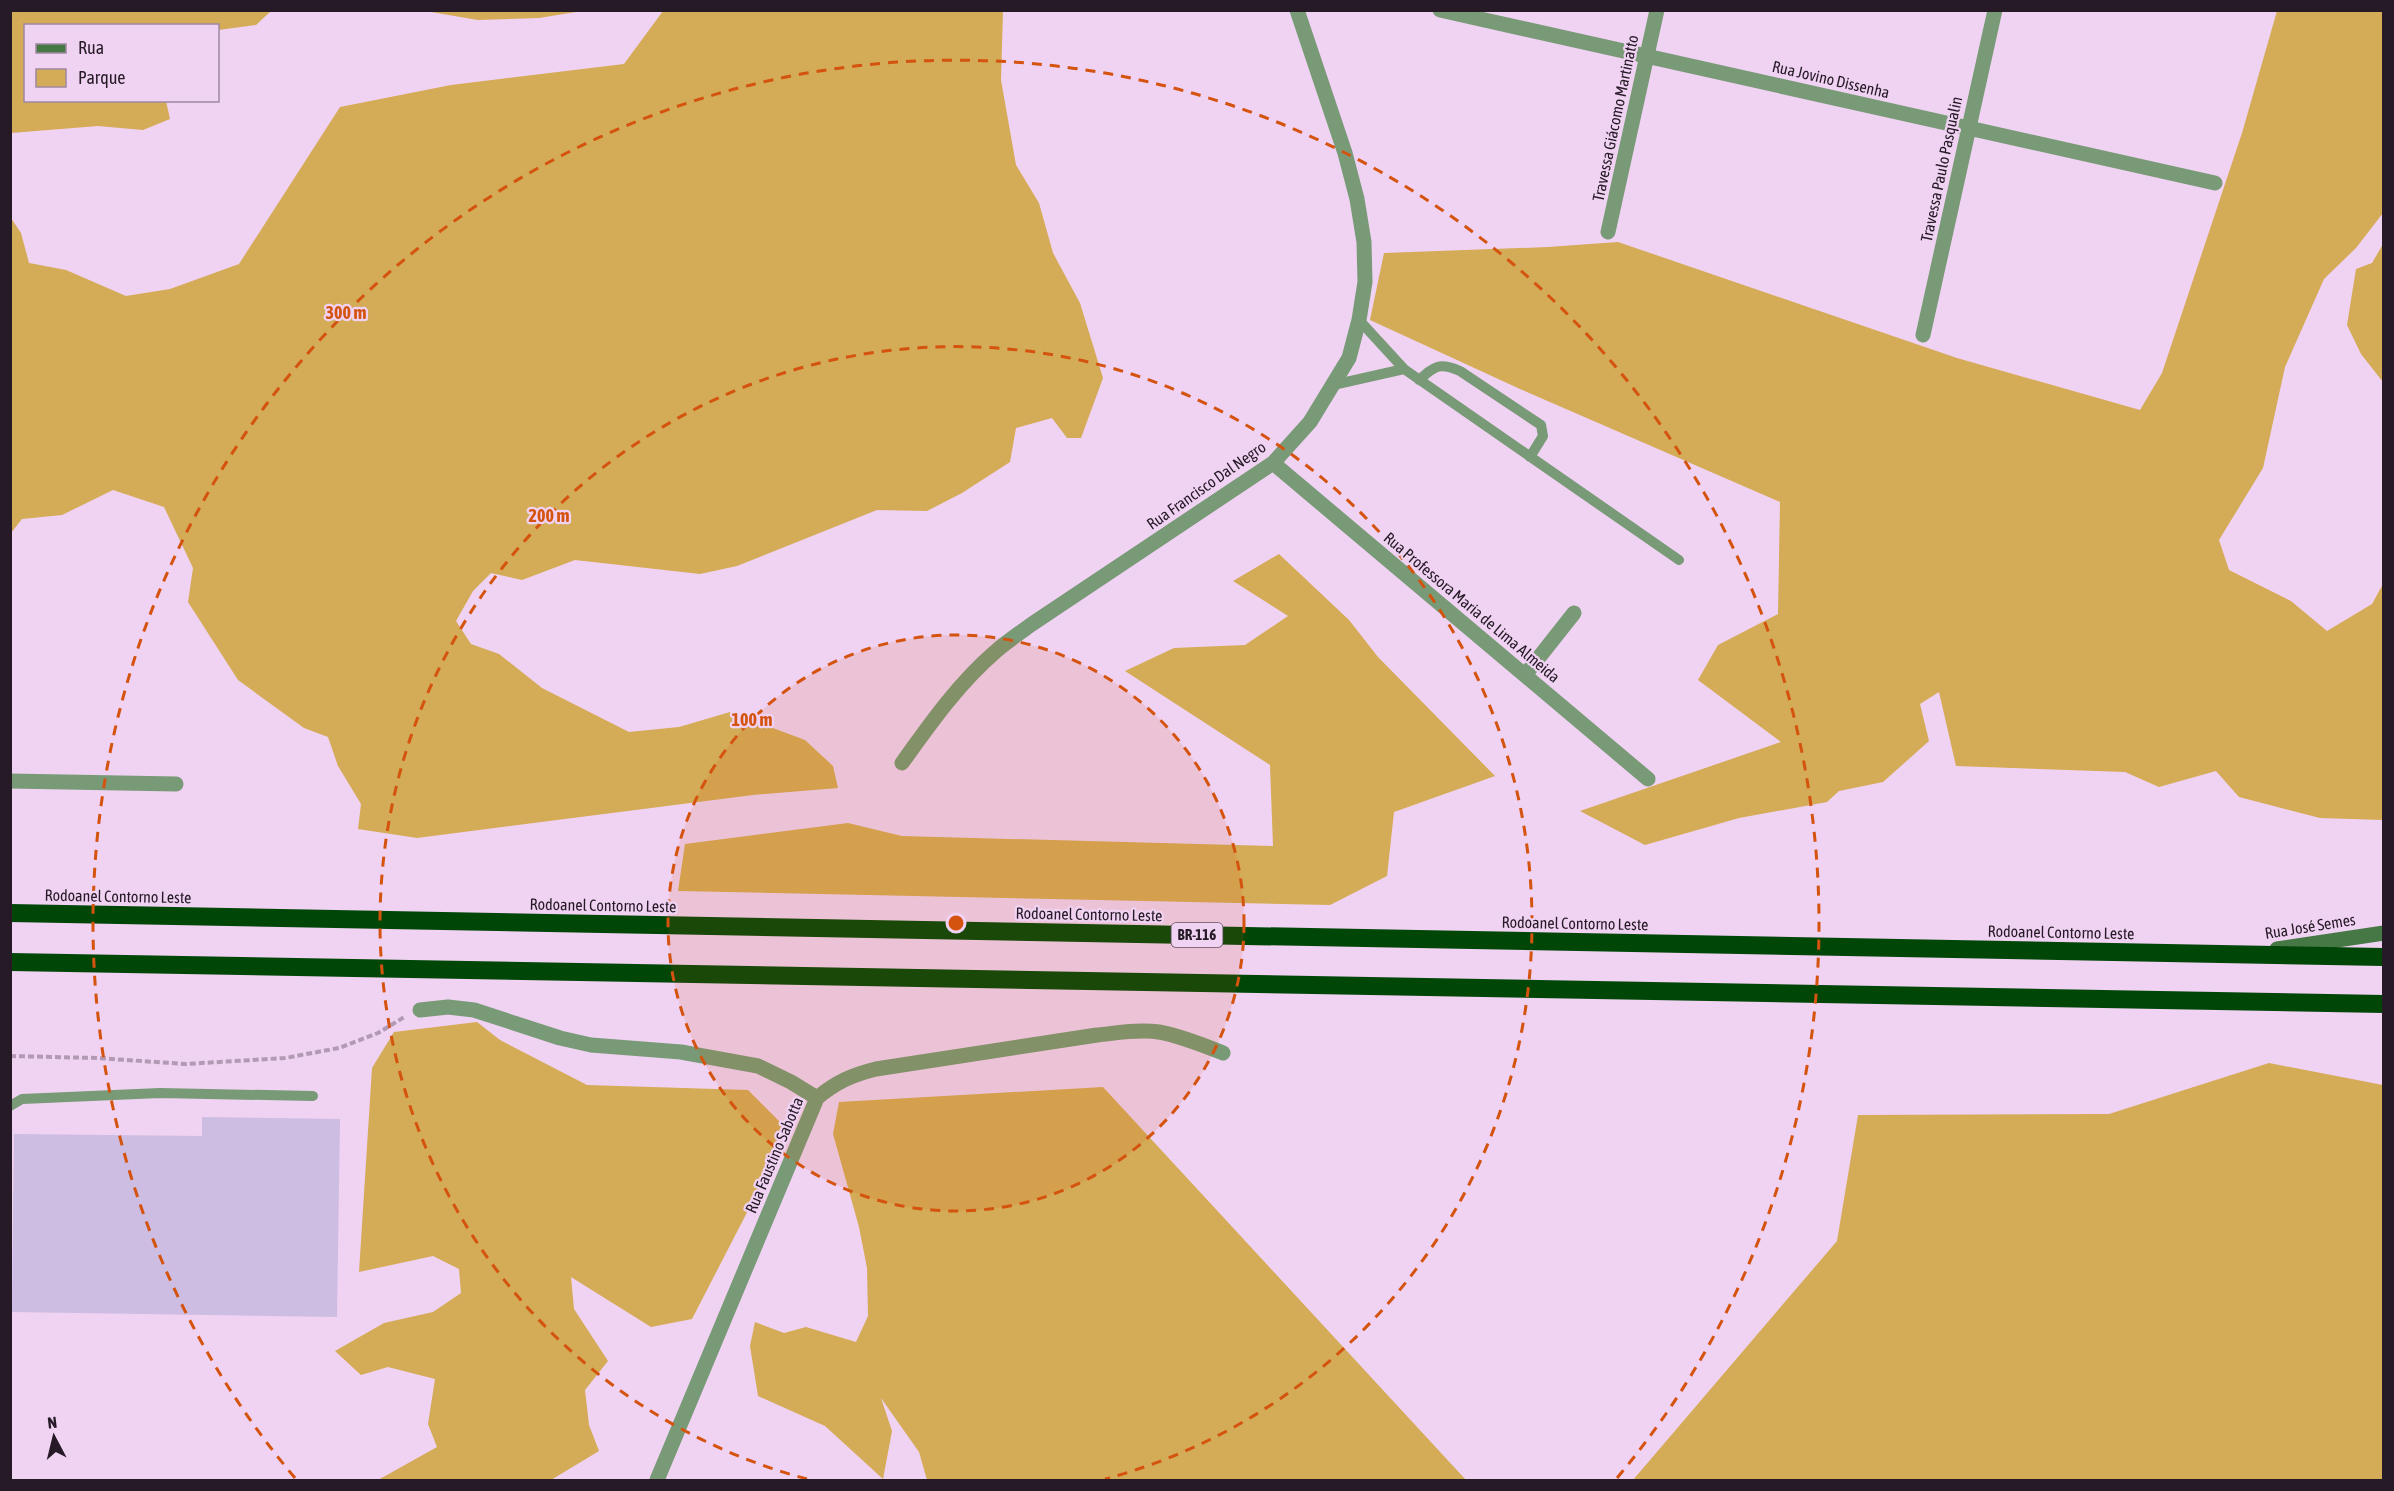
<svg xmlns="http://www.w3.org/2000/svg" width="2394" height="1491" viewBox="0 0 2394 1491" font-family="'Asap Condensed',sans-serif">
<rect width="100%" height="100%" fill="#f0d2f2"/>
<path fill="#d4ab56" d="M 10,11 L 11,10 L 271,11 L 256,25 L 218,30 L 218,26 L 26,26 L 26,100 L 166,101 L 170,119 L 143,130 L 98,126 L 11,133 Z
M 425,11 L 582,11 L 539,18 L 478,20 Z
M 663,11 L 1003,11 L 1001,80 L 1016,165 L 1039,203 L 1053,253 L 1080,303 L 1103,378 L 1081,438 L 1067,438 L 1052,418 L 1016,428 L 1010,462 L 962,493 L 927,511 L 877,510 L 737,566 L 700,574 L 575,560 L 522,580 L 491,573 L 473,591 L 456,621 L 471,644 L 499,654 L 542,688 L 629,732 L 679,727 L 730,712 L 805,740 L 833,766 L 838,788 L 753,795 L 417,838 L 358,829 L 361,804 L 338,766 L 328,737 L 304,728 L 238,680 L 188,602 L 193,568 L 164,507 L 113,490 L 62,515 L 22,519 L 11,533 L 11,218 L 21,233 L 29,263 L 66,270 L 126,296 L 170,289 L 239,264 L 340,107 L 451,85 L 624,64 Z
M 2277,11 L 2383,11 L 2383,213 L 2356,248 L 2324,279 L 2285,367 L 2263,468 L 2219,540 L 2229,570 L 2291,601 L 2327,631 L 2372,604 L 2383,584 L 2383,820 L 2320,818 L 2239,797 L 2216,771 L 2159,787 L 2125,772 L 1956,766 L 1939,692 L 1920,704 L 1929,741 L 1883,782 L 1839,791 L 1827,802 L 1739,818 L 1645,845 L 1580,811 L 1781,742 L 1698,680 L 1718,645 L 1778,614 L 1780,502 L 1520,389 L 1370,320 L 1384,253 L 1548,247 L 1618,242 L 1957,358 L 2140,410 L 2162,373 L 2242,133 Z
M 2383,244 L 2383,382 L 2361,354 L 2347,325 L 2356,269 L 2372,263 Z
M 1279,554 L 1349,620 L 1378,657 L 1495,776 L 1394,812 L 1387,876 L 1330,905 L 678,891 L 685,844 L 848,823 L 902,836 L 1273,846 L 1270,765 L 1125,671 L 1174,648 L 1245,645 L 1288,616 L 1233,581 Z
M 477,1022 L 500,1040 L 587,1085 L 748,1090 L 789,1131 L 692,1319 L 651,1327 L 571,1277 L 574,1309 L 608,1361 L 585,1390 L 589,1425 L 599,1451 L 551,1480 L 378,1480 L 437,1447 L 428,1424 L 435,1379 L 388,1367 L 361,1375 L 335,1351 L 384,1323 L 433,1312 L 461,1293 L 459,1269 L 433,1256 L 359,1272 L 372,1068 L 394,1032 Z
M 2269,1063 L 2383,1085 L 2383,1480 L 1633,1480 L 1837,1241 L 1858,1115 L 2109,1114 Z
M 1103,1087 L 1466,1480 L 927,1480 L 919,1452 L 881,1398 L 892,1431 L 883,1479 L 825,1426 L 758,1396 L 750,1346 L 755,1322 L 784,1333 L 806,1327 L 856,1342 L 868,1316 L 867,1268 L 859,1227 L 833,1134 L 839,1102 Z"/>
<path fill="#cdbde2" d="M 202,1117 L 340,1119 L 337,1317 L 12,1312 L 14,1134 L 202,1136 Z"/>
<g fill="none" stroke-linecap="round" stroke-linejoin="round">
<path stroke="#b29ab4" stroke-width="4" stroke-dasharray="6 3" stroke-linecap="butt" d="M 10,1056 L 97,1058 L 186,1064 L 285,1058 L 339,1048 L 378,1033 L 406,1016"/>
<path stroke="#789a76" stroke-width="10" d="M 1359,320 L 1404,369 L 1679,560
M 1419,380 C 1435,366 1439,362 1460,371 L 1541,425 L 1543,436 L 1530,457
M 1333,385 L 1404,369
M 10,1106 L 22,1099 L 160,1093 L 313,1096"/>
<path stroke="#789a76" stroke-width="15" d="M 1440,10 L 2215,183
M 1608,232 L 1657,10
M 1923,335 L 1995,10
M 1273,463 L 1648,779
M 1525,675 L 1574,613
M 902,763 C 930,724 958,684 995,652 C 1006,642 1020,633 1032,624 L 1273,463 L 1310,422 L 1349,358 L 1359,320 L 1365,282 L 1364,242 L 1357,199 L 1345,153 L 1297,10
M 10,781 L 176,784
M 420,1010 L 448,1007 L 474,1010 L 560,1038 L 591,1045 L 681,1052 L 758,1066 L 791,1082 L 817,1098
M 657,1480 L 817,1098 C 836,1082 852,1075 876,1069 L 1097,1035 C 1117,1033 1139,1029 1159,1032 C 1181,1036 1203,1045 1223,1053"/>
<path stroke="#457844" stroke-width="15" d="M 2277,949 L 2384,933"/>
<path stroke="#004707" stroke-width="18" d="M 10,913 L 2384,957
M 10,962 L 2384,1004"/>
</g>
<circle cx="956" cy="923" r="288" fill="#d4530f" fill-opacity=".12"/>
<g fill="none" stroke="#d4530f" stroke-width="3" stroke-dasharray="10 8">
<circle cx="956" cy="923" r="288"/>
<path d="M807 1479A576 576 0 1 1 1105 1479"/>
<path d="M295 1478A863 863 0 1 1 1617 1478"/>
</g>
<g text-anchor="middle" stroke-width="4.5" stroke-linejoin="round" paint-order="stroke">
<rect fill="#f0d2f2" stroke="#625163" stroke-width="1.5" x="1171.5" y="923" width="51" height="24" rx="4.5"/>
<g font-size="15" font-weight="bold" fill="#251a26">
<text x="1197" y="940">BR-116</text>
</g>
<g font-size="16" fill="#251a26" stroke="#f0d2f2">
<text transform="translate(1831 79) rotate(13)" y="6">Rua Jovino Dissenha</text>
<text transform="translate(1615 118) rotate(-78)" y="6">Travessa Giácomo Martinatto</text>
<text transform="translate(1941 169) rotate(-78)" y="6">Travessa Paulo Pasqualin</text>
<text transform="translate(1206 485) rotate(-35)" y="6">Rua Francisco Dal Negro</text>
<text transform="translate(1472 607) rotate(40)" y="6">Rua Professora Maria de Lima Almeida</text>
<text transform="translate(118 896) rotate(1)" y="6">Rodoanel Contorno Leste</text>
<text transform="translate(603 905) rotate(1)" y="6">Rodoanel Contorno Leste</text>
<text transform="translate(1089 914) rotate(1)" y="6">Rodoanel Contorno Leste</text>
<text transform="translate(1575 923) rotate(1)" y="6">Rodoanel Contorno Leste</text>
<text transform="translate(2310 926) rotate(-9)" y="6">Rua José Semes</text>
<text transform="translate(2061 932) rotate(1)" y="6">Rodoanel Contorno Leste</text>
<text transform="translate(774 1155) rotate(-67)" y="6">Rua Faustino Sabotta</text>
</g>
</g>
<circle cx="956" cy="923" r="9" fill="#d4530f" stroke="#f0d2f2" stroke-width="3"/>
<g font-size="18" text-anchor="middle" font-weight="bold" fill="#d4530f" stroke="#f0d2f2" stroke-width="4.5" stroke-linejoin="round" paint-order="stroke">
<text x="346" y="319">300 m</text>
<text x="549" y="522">200 m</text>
<text x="752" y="726">100 m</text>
</g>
<rect width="2394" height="1491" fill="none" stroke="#251a26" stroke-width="24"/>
<rect x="24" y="24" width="195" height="78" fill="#f0d2f2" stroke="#9f88a0" stroke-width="1.5"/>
<rect x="36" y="44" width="30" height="9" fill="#457844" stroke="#9f88a0" stroke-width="1.5"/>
<text x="78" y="54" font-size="18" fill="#251a26">Rua</text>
<rect x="36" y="69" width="30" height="18" fill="#d4ab56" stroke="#9f88a0" stroke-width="1.5"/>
<text x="78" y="84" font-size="18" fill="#251a26">Parque</text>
<g transform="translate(54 1437) rotate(353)" stroke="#f0d2f2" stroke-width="4.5" paint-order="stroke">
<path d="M0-4.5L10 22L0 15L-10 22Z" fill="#251a26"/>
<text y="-9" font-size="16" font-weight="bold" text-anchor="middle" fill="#251a26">N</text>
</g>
</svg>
